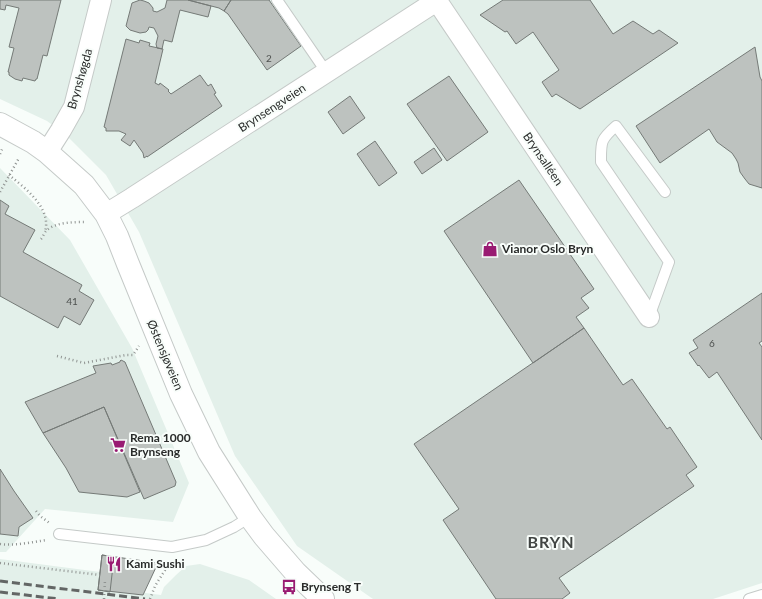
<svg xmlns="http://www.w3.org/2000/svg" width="762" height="599" viewBox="0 0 762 599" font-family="Lato,sans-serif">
<rect width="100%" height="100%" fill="#f8fdfa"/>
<path fill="#e3f0ea" d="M 0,0 L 762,0 L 762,583 L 713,599 L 373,599 L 297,546 L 235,456 L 139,232 L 106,175 L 68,137 L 47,121 L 0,99 Z
M 0,168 L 70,240 L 132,348 L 189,483 L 173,522 L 45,509 L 6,552 L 0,552 Z
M 0,559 L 100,572 L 99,587 L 161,595 L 164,587 L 176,575 L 186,566 L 200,564 L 249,580 L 276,599 L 0,599 Z"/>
<path fill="#bdc2bf" stroke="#757a77" d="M 0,0 L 61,0 L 47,56 L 43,55 L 37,79 L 36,79 L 35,81 L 23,78 L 22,81 L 15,79 L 9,75 L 9,72 L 8,72 L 14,48 L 9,47 L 19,8 L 6,5 L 5,10 L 0,9 Z
M 140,0 L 144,1 L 149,3 L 153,8 L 153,11 L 157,12 L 165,8 L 167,0 L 188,0 L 211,6 L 208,17 L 180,10 L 172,42 L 164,40 L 162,49 L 157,48 L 156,44 L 158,36 L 154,28 L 149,27 L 148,30 L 146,32 L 140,33 L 130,30 L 126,26 L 132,3 Z
M 188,0 L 231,0 L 224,11 L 219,8 Z
M 231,0 L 269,0 L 301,46 L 267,70 L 228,14 L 224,11 Z
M 503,0 L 590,0 L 613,34 L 633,21 L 653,34 L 659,30 L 678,43 L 580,109 L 556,94 L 552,97 L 542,82 L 559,70 L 533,32 L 516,44 L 507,31 L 505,32 L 480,15 Z
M 126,39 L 139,43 L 140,40 L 150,43 L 149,46 L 163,49 L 155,83 L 159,85 L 160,83 L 169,90 L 168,91 L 171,94 L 200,75 L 208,86 L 211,84 L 216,93 L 214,94 L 222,106 L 147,157 L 147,156 L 144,158 L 143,153 L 134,140 L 130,146 L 121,140 L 126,134 L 119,131 L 106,131 L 106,128 L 104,127 Z
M 755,47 L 760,77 L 762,81 L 762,188 L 749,184 L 745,179 L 740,172 L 738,163 L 736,159 L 732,153 L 717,142 L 709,129 L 660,163 L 636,126 Z
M 449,76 L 488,132 L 447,161 L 407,104 Z
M 350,96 L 365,118 L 343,134 L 328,112 Z
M 375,141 L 397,173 L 379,186 L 357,154 Z
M 434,148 L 442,160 L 422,174 L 414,162 Z
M 519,180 L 594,289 L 581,298 L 589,308 L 576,317 L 584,328 L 533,363 L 444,231 Z
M 0,200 L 9,206 L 5,214 L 35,230 L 23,252 L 82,285 L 79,291 L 94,300 L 80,325 L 64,316 L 58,328 L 0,296 Z
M 762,293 L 762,341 L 759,343 L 762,347 L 762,440 L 717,372 L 709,378 L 699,365 L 698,366 L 689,353 L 698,348 L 693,340 Z
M 584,328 L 623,385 L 632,379 L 667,429 L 670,427 L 697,467 L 686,475 L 694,486 L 559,578 L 570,593 L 562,599 L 496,599 L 443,520 L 459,509 L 414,444 Z
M 121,360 L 125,362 L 176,482 L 175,486 L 144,499 L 104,407 L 43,433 L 25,402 L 96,373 L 93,366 L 111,363 L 112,365 L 120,362 L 120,361 Z
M 104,407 L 140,492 L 127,497 L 79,492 L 66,468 L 43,433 Z
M 0,469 L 14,491 L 33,518 L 19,527 L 18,536 L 0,534 Z
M 102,555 L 114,557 L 110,592 L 98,590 Z
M 102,555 L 158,563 L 143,595 L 98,590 Z"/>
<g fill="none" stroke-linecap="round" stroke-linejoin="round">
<defs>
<path id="lane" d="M 277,0 L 327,73
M 649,317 L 669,262 L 601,162 C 601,142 600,140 616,126 L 665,192
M 59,534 L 172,547 L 206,540 L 234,527 L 250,517
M 749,599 L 762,595"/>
<path id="street" d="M 437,1 L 649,317
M 47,152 L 61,130 L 74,107 L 101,0
M 106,214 L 132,198 L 438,0"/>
<path id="secondary" d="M 0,124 L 33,142 L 47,152 L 84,185 L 106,214 L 117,236 L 128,264 L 181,394 L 209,452 L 250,517 L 264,536 L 296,573 L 323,599"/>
</defs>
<use href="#lane" stroke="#c5cac8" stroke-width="12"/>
<use href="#street" stroke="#c5cac8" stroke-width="22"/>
<use href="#secondary" stroke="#c5cac8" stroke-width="24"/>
<path stroke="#909492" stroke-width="2.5" stroke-dasharray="1 3" stroke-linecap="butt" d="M 0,154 L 3,147
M 9,175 C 25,188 52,208 45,232
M 0,192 L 19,158
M 41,239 C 43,237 44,233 46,231 C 55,222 74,222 86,222
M 57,356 L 84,363 L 126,355 L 133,355 L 139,346
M 36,511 L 40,516 L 51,524
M 0,544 C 16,546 32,542 47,540
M 0,563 L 100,575
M 150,599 L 155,586 L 167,567 L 169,561"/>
<use href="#lane" stroke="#fff" stroke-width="10"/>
<use href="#street" stroke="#fff" stroke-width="20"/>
<use href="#secondary" stroke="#fff" stroke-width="22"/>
<path stroke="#636665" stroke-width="3" stroke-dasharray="8 4" stroke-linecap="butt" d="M 0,581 L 145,599
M 0,592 L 59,599"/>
<path stroke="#909492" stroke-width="2.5" stroke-dasharray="1 3" stroke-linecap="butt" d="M 104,599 L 105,580"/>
</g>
<defs>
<symbol id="shop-bare" viewBox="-9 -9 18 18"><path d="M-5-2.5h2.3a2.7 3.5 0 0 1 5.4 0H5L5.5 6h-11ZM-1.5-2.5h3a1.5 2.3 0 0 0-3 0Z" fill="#991b72" stroke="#f8fdfa" stroke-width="2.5" paint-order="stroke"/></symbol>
<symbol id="supermarket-bare" viewBox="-9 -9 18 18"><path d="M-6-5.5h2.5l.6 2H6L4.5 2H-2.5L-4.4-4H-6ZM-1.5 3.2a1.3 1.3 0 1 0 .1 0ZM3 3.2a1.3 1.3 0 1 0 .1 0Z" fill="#991b72" stroke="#f8fdfa" stroke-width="2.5" paint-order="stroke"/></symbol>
<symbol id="restaurant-bare" viewBox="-9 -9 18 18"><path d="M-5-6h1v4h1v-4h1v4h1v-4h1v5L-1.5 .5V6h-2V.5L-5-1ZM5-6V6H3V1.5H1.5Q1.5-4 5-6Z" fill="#991b72" stroke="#f8fdfa" stroke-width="2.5" paint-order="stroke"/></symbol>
<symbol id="bus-bare" viewBox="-9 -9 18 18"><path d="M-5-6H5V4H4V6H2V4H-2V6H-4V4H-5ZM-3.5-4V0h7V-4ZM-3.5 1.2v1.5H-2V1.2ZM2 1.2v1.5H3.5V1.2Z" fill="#991b72" stroke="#f8fdfa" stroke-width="2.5" paint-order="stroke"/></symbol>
</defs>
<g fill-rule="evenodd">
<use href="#shop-bare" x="479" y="238" width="22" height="22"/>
<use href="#supermarket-bare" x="107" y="434" width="22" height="22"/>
<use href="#restaurant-bare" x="103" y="553" width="22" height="22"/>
<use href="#bus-bare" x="278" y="576" width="22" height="22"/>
</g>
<g text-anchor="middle" stroke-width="4" stroke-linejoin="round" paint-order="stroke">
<g font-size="10" fill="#4e514f">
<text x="269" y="62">2</text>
<text x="72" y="305">41</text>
<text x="712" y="347">6</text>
</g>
<g font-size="12" fill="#292b2a" stroke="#f8fdfa">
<text transform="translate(80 79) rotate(-74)" y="4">Brynshøgda</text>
<text transform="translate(272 108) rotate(-33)" y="4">Brynsengveien</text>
<text transform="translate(543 159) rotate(56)" y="4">Brynsalléen</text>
<text transform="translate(165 355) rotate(67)" y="4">Østensjøveien</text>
</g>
<g font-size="12" font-weight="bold" fill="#292b2a" stroke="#f8fdfa" text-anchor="start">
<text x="502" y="253">Vianor Oslo Bryn</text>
<text x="130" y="442">Rema 1000<tspan x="130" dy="14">Brynseng</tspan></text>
<text x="126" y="568">Kami Sushi</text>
<text x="301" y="591">Brynseng T</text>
</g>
<g font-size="16" font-weight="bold" letter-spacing="1" fill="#414543" stroke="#f8fdfa">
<text x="551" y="548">BRYN</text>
</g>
</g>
</svg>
